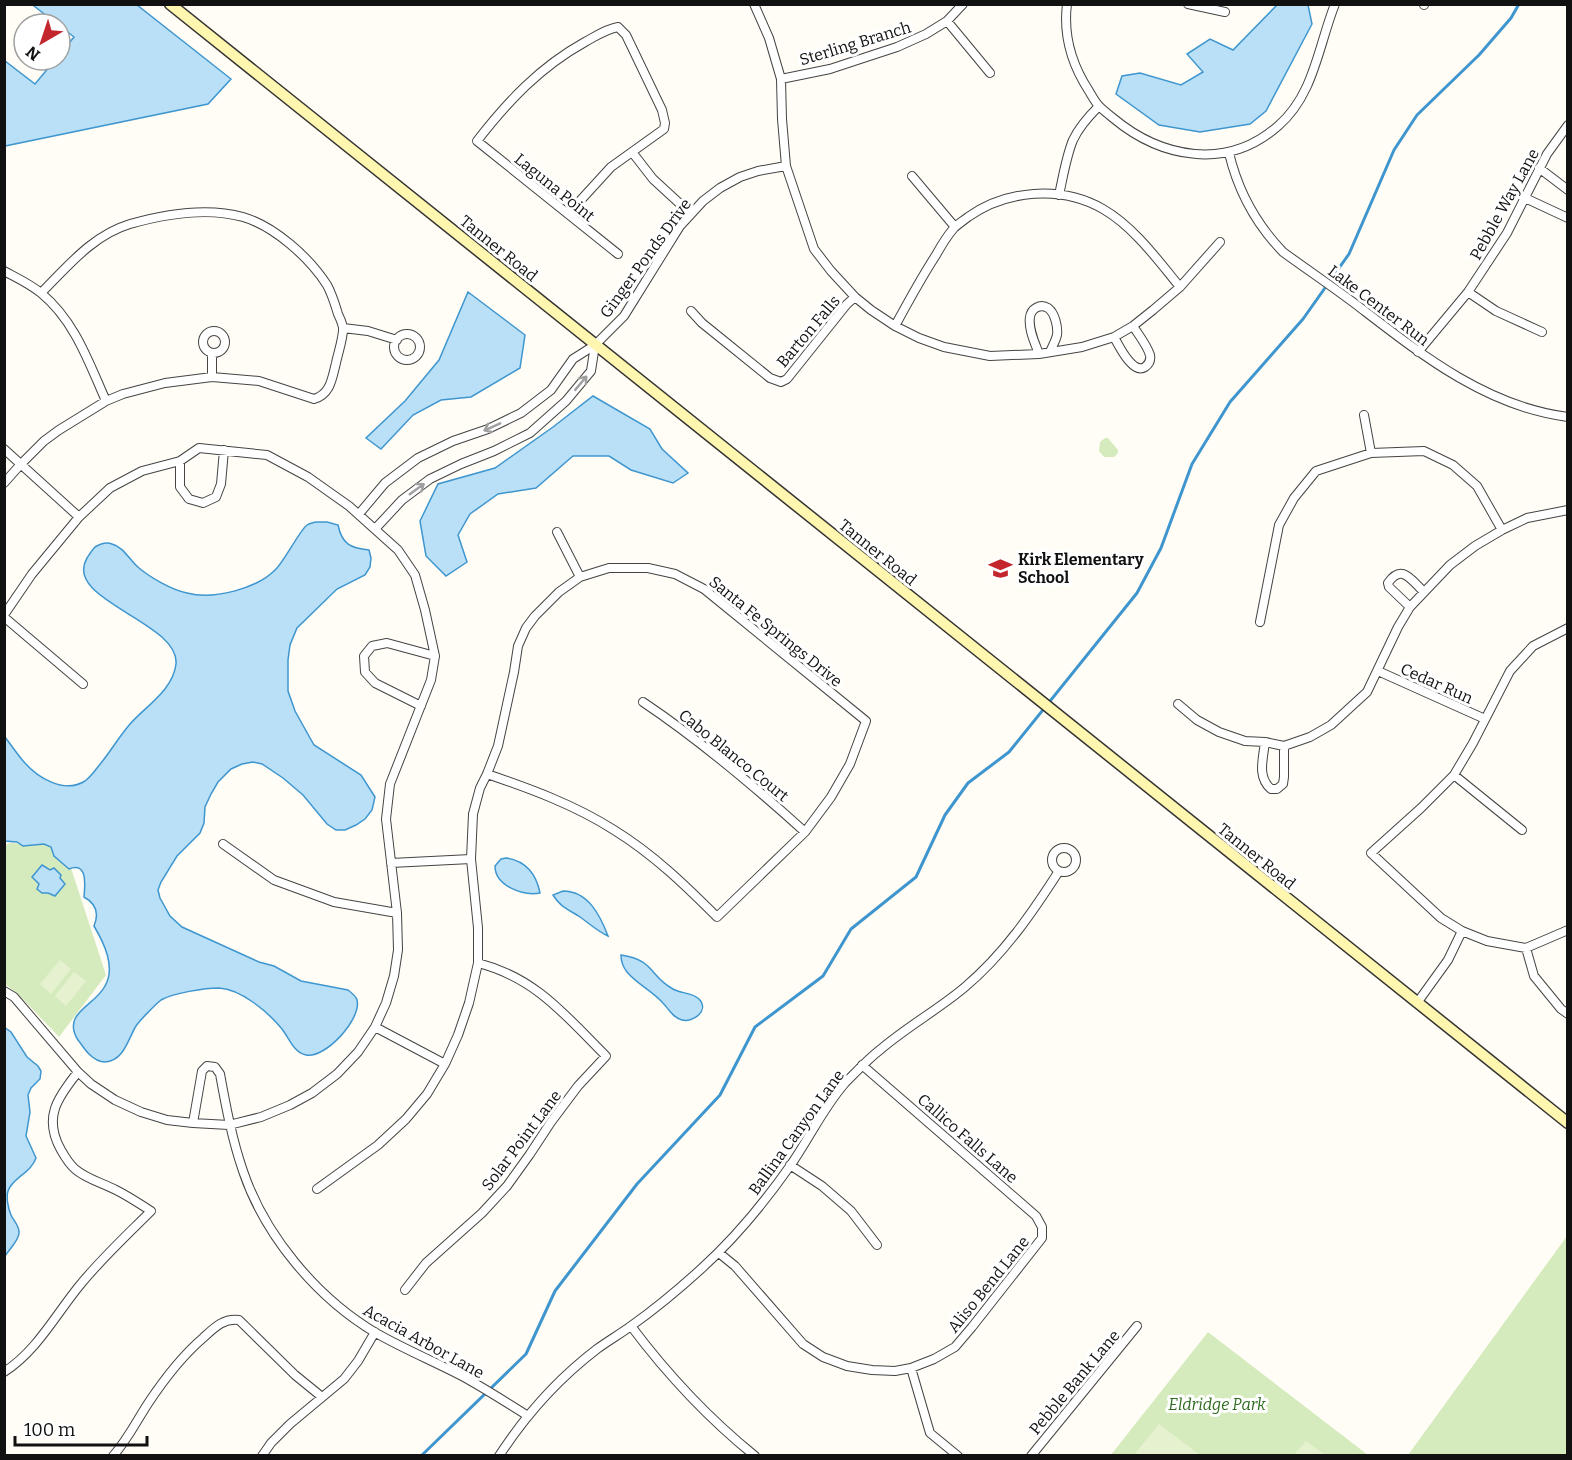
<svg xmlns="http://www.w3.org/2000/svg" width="1572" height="1460" viewBox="0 0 1572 1460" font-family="Bitter,serif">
<rect width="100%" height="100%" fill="#fffdf5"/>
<path fill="#d5ebbd" d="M 1105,438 L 1108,438 L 1118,450 L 1118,453 L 1114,457 L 1104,457 L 1099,451 L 1100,442 Z
M 10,843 L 47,845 L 70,865 L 106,975 L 59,1037 L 18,994 L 5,984 L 5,845 Z
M 1567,1236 L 1567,1455 L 1408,1455 Z
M 1208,1332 L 1368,1455 L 1110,1456 Z"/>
<path fill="#e6f2cf" d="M 60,960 L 71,969 L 51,994 L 40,984 Z
M 74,972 L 86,981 L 66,1006 L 55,996 Z
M 1159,1424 L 1200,1455 L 1134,1455 Z
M 1306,1441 L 1325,1455 L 1294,1455 Z"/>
<path fill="#b9e0f7" stroke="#3f96cf" stroke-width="1.5" d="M 1278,4 L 1308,5 L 1312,24 L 1266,111 L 1250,124 L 1200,132 L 1159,125 L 1116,94 L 1122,76 L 1140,73 L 1181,85 L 1203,72 L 1187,54 L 1210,39 L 1233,50 Z
M 35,5 L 137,5 L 231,79 L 208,104 L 5,146 L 5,61 L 35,84 L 55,60 L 60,60 L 60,54 L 74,37 L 60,26 L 60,24 L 57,24 L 34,6 Z
M 468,292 L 525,335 L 520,368 L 471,397 L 441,400 L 413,415 L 381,449 L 366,438 L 405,401 L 439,360 Z
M 593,396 L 650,429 L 662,449 L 688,473 L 673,483 L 631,470 L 609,456 L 573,456 L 536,488 L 498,494 L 470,514 L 458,535 L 467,562 L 446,576 L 426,556 L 420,521 L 438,484 L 495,468 L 553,427 Z
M 316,522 L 327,522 L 338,525 C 342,544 350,548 369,550 L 371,558 L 370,567 L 365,575 L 337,589 L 297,628 L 290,645 L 288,660 L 288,691 L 295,711 L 314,745 L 361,775 L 375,797 L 372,810 L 365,819 L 356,825 L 345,830 L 336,830 L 327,824 L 303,795 L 283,778 L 262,764 L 253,762 L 242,764 L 231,769 L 218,782 L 211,794 L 205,807 L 204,823 L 200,833 L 177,856 L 161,882 L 158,890 L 160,898 L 170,916 L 182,927 L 259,962 L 274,966 L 301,981 L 348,990 C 352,993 356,996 357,1000 C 362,1019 325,1059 306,1055 C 294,1053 289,1038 282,1029 C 268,1012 241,989 219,988 C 205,988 173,993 161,1000 C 155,1005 140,1020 136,1026 C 128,1039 124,1061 105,1062 C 99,1062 94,1059 89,1054 C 85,1050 82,1045 78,1040 C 61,1013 95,1006 105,986 C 116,967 104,943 94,926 C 99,914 97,904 84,897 C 85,886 88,861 69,869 L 54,856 L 51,847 L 44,844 L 23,846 L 17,842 L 5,841 L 5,737 C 11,745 17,754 24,762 C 38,778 64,794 85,781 C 89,778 94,772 97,768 C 109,754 118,738 130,724 C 146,706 173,690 176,664 C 180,622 62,600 87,558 C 89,555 92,550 95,547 C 100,544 107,542 112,544 C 124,547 130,561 139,568 C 151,578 172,590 187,593 C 213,600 257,589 276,569 C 285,560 300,530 307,525 C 310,523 313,523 316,522 Z
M 506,858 C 526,861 536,873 540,893 C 523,896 495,886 495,866 L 501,859 Z
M 42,865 L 50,870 L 54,868 L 61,875 L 60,878 L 65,884 L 55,896 L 48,893 L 42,893 L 37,889 L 39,884 L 32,877 Z
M 563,891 C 588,891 600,915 608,936 C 597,931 590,924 580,917 C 568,909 561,908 553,895 Z
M 621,955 C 655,960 649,976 673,989 C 681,994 692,992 699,999 C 710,1010 693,1023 682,1020 C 673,1018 668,1008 662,1002 C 651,990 637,984 627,972 C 623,967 621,961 621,955 Z
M 4,1027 L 11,1032 L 27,1057 L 38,1066 L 41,1071 L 40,1079 L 31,1088 L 28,1095 L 30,1112 L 26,1136 L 36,1158 C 31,1173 12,1178 8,1191 C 6,1197 8,1208 11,1215 C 13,1220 19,1225 19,1232 C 20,1239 9,1250 5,1256 Z"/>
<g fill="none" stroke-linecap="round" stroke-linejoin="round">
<path stroke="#3f96cf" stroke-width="3" d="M 421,1456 L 526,1354 L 555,1291 L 637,1184 L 720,1095 L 755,1027 L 823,976 L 851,929 L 916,877 L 945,815 L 968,783 L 1009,752 L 1137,593 L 1161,548 L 1192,464 L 1230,402 L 1303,319 L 1349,254 L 1394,150 L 1417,115 L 1479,55 L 1511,18 L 1519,4"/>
<defs>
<path id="street" d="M 754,4 L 769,38 L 781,79 L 782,119 L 786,166 L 814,249 L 831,271 L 855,297 L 871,310 L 895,326 L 919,338 L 944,347 L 990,356 L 1039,354 L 1082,347 L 1114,337 L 1133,326 L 1153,310 L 1180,287 L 1220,242
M 1067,4 C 1063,36 1072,65 1089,91 C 1092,96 1095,102 1099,106 C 1103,110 1108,114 1113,118 C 1161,158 1227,171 1278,126 C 1314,95 1318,47 1335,4
M 1188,4 L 1225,12
M 1424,4 L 1424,5
M 947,21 L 990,73
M 781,79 L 830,69 L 897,47 L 926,34 L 947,21 L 963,4
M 632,152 L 653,179 L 691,214
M 1229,153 C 1238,191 1256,224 1283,252 C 1309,271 1336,289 1362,309 C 1423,356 1488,407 1568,417
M 1539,168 L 1568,190
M 912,176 L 955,227
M 1059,195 C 1063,177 1066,157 1073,140 C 1079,127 1089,116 1099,106
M 1525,198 L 1568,218
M 568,214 L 611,167 L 664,129 L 665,123 L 662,110 L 626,35 L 618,27 C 606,29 596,36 585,42 C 540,67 508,101 477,141 L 618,254
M 4,271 C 17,278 30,284 41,293 C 75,321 89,363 106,401
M 1468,292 L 1496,311 L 1542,332
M 691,311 L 702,323 L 770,378 L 781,382 L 787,379 L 847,304 L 855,297
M 895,326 C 908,302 921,278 936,255 C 941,246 947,236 954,228 C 958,224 963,221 968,217 C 1006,190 1061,185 1103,209 C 1134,227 1157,259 1180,287
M 343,328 L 368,331 L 397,340
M203 342a11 11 0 1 1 22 0a11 11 0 1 1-22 0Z
M394 347a13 13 0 1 1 26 0a13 13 0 1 1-26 0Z
M 1114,337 C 1119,346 1133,375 1145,367 C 1149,364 1151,360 1150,355 C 1147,345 1138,334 1133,326
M 1418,352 L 1468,292 L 1507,233 L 1547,154 L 1568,125
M 1039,354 C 1035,343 1028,329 1030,317 C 1031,309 1040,303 1048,308 C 1055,313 1058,327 1057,335 C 1056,340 1052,347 1050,352
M 212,377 L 212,353
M 1364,415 L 1371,453
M 4,449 L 79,517
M 180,461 L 180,487 L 189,499 L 203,503 L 216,497 L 221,484 L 224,450
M 4,483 L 21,464 L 44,441 L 59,430 L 106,401 L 123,394 L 165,383 L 212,377 L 259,381 L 314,399 C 331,394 332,378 336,363 C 338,353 344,336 343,327 C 342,323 340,318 338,314 C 335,304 332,294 327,285 C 309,257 274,226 243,217 C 207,207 165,214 130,224 C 93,235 68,266 41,293
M 359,514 L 385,483 L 418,458 L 453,441 L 488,429 L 521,413 L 551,390 L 573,359 L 595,345 L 624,316 L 680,226 L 703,201 L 720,188 L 740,177 L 758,171 L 786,166
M 375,529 L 402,500 L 430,479 L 461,464 L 494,451 L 530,433 L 566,401 L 591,371 L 595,345
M 557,532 L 580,577
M 1410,607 L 1389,587 L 1388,583 C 1402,563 1411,580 1424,592
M 4,615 L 32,574 L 79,517 L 110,488 L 142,471 L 180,461 L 199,448 L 267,455 L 308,477 L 349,506 L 398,550 L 415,575 L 425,610 L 435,656 L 431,680 L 390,784 L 386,819 L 397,913 L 398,950 L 394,976 L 386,1003 L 375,1027 L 358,1052 L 337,1074 L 312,1093 L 290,1105 L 261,1117 L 229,1125 L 193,1123 L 167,1120 L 141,1112 L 115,1100 L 91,1084 L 78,1072 L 14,997 L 4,991
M 4,617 L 83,684
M 1260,622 L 1279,525 L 1294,498 L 1316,471 L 1371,453 L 1424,451 L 1453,465 L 1477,486 L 1502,530
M 1568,628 L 1533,646 L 1510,671 L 1473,743 L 1454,775 L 1421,808 L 1371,853 L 1441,918 L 1462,931 L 1487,941 L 1526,948 L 1568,930
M 1378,671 L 1485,719
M 643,702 C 701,741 753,785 805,832
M 1178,704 L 1197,720 L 1219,732 L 1245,741 L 1265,742 L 1284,746 L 1310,737 L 1331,725 L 1367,692 L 1398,627 L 1410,607 L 1450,565 L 1475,546 L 1502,530 L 1527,518 L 1568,510
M 421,706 L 375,683 L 365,672 L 364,656 L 372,646 L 387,643 L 435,656
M 1265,742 C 1263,759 1257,777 1271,789 L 1277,789 L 1283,784 L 1284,777 L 1284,746
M 1454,775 L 1522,830
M 223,844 L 274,880 L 334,902 L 397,913
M1052 860a12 12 0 1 1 24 0a12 12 0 1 1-24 0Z
M 391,863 L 471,859
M 1526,948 L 1534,976 L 1561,1009 L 1568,1014
M 1417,1003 L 1448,960 L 1462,931
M 375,1027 L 445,1064
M 193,1123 L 202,1071 L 207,1066 L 215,1067 L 220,1074 C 226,1107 232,1139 243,1171 C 265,1236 317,1298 376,1333 C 404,1349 433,1361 462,1376 C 484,1388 506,1402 528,1416
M 790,1165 L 822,1186 L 851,1211 L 877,1245
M 317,1189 L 378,1145 L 406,1119 L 427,1094 L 445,1064 L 458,1035 L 469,1003 L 478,963 L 478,928 L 471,859 L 473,814 L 480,788 L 487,774 L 498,746 L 514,672 L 518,646 L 526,628 L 535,616 L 559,592 L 580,577 L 609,568 L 648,568 L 675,574 L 704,589 L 866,721 L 850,764 L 831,797 L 805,832 L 717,917 C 685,885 653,854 614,830 C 575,805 531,789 487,774
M 719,1253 L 735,1266 L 803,1344 L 823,1357 L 847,1366 L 872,1370 L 895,1371 L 911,1368 L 934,1359 L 955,1347 L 972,1327 L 1042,1238 L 1042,1227 L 1036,1216 L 862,1065
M 405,1290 L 426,1263 L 482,1213 L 507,1186 L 530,1154 L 551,1122 L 578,1086 L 606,1056 C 565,1015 536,978 478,963
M 631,1326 C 667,1374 708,1418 755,1456
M 911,1368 L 930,1433 L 958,1456
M 4,1372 C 37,1351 56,1314 80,1285 C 101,1259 127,1235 151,1211 C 140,1204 128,1196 116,1190 C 103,1183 86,1179 75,1169 C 69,1164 65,1157 61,1150 C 43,1118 57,1098 78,1072
M 113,1456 C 128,1439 137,1420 149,1402 C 165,1378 182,1356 203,1338 C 214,1328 223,1318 239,1320 L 295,1375 L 322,1397
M 262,1456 L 271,1443 L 290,1424 L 344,1379 L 358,1361 L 375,1332
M 499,1456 C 525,1416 559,1378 597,1349 C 608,1341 620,1334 631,1326 C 655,1309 679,1289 701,1269 C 734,1239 764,1203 790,1166 C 809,1139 823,1108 845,1083 C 857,1071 868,1059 881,1049 C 908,1026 939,1009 965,987 C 1004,954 1032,913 1059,871
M 1031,1456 L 1137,1326"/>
<path id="secondary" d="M 170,4 L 1568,1123"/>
</defs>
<use href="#street" stroke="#444" stroke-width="10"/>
<use href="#secondary" stroke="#333" stroke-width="13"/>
<use href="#street" stroke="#fff" stroke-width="8"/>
<use href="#secondary" stroke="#fff6b0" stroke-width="10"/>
</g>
<defs><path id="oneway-shaft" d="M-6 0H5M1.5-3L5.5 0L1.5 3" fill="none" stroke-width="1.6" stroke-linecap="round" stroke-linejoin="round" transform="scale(1.5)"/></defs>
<g stroke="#a0a0a0">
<use href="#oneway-shaft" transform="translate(581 383) rotate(-50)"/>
<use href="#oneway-shaft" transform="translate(492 427) rotate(156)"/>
<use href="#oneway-shaft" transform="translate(417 489) rotate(-36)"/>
</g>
<defs>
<symbol id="school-bare" viewBox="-9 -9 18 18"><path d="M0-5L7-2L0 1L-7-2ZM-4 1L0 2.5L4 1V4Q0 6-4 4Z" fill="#c4262e" stroke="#fff" stroke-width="2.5" paint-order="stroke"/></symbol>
</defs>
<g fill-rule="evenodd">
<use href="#school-bare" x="984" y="552" width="33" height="33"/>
</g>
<g text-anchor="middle" stroke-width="6" stroke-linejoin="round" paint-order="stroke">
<g font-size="16" fill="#111" stroke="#fff">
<text transform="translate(855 43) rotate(-17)" y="6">Sterling Branch</text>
<text transform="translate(555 187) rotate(39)" y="6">Laguna Point</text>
<text transform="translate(1504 204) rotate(-61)" y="6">Pebble Way Lane</text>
<text transform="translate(499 248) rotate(39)" y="6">Tanner Road</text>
<text transform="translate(645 258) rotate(-54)" y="6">Ginger Ponds Drive</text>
<text transform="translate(1379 305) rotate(37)" y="6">Lake Center Run</text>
<text transform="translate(808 331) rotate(-50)" y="6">Barton Falls</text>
<text transform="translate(878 552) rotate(39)" y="6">Tanner Road</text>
<text transform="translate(776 631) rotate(39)" y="6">Santa Fe Springs Drive</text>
<text transform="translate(1437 683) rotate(24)" y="6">Cedar Run</text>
<text transform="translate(734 755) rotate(39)" y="6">Cabo Blanco Court</text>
<text transform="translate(1257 856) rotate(39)" y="6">Tanner Road</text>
<text transform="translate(796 1132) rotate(-54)" y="6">Ballina Canyon Lane</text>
<text transform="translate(968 1138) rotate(41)" y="6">Callico Falls Lane</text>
<text transform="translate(521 1140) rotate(-53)" y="6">Solar Point Lane</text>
<text transform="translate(988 1284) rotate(-51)" y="6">Aliso Bend Lane</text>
<text transform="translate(424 1341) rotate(29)" y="6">Acacia Arbor Lane</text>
<text transform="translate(1074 1382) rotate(-50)" y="6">Pebble Bank Lane</text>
</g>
<g font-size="16" font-weight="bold" fill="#111" stroke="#fff" text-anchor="start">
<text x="1018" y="565">Kirk Elementary<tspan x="1018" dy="18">School</tspan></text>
</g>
<g font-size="16" font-style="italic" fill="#2f6b1f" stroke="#fff">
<text x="1217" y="1410">Eldridge Park</text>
</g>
</g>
<rect width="1572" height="1460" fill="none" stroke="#111111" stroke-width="12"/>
<g transform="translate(42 42) rotate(219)"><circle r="28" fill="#ffffff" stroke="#a0a0a0" stroke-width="1.5"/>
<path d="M0-4.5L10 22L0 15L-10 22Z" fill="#c4262e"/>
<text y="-9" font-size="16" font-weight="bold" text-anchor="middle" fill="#111111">N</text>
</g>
<path d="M15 1436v9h132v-9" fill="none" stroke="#111111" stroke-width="3"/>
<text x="24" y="1436" font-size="18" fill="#111111" stroke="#ffffff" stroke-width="4.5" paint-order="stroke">100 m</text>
</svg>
